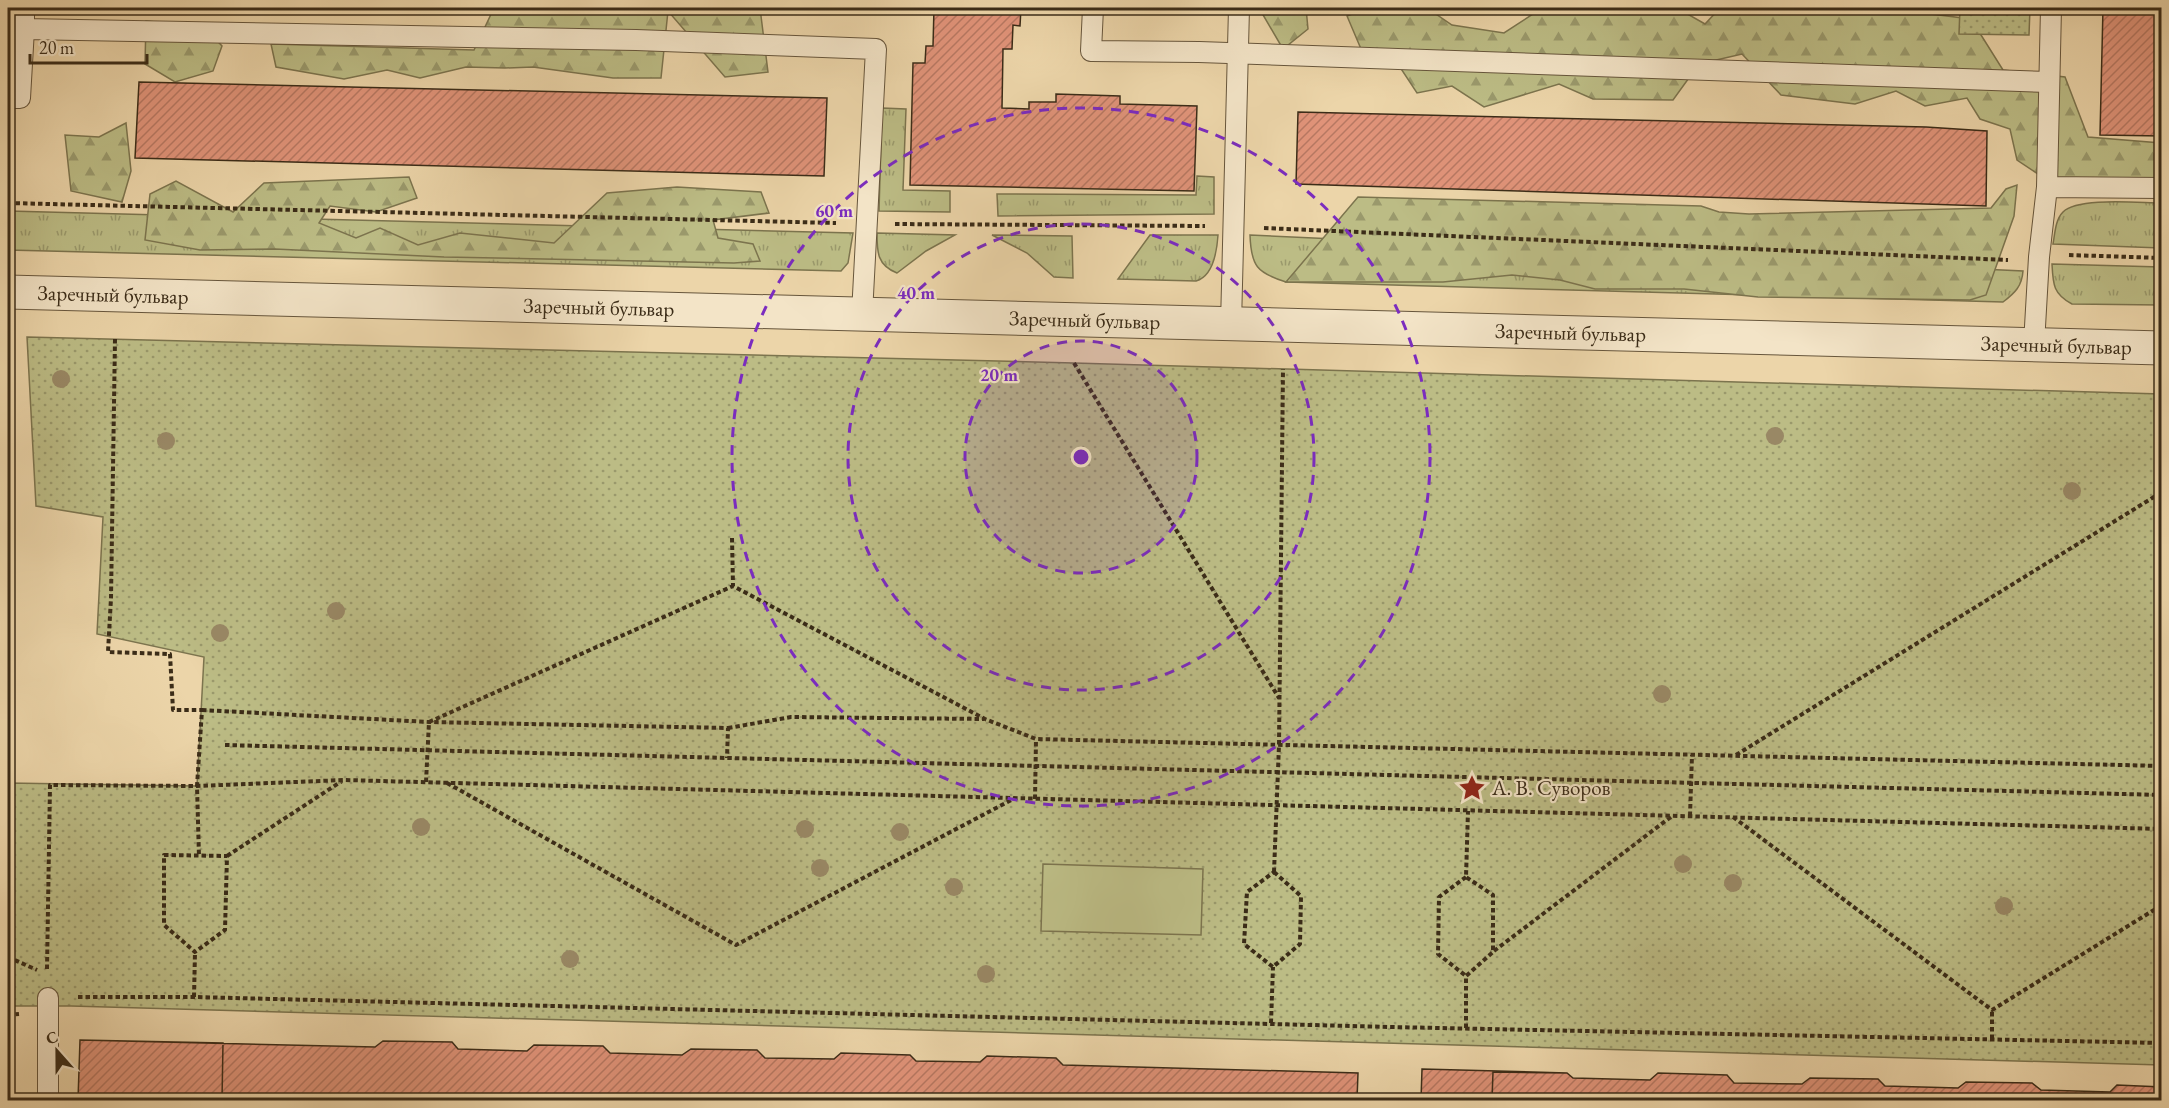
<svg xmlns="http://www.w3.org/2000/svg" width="2169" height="1108" viewBox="0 0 2169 1108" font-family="'EB Garamond',serif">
<defs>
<pattern id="grass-tufts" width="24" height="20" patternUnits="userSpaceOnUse" patternTransform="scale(1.5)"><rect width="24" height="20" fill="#bcbc85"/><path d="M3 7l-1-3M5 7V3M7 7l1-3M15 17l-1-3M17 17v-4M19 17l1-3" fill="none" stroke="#9a996c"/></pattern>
<pattern id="forest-firs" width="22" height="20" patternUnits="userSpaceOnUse" patternTransform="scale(1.5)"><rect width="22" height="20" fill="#bcbc85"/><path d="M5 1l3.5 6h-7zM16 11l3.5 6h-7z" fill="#9a996c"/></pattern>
<pattern id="park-dots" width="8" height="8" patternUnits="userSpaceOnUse" patternTransform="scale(1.5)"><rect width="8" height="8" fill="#bcbc85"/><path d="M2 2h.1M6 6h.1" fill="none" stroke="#9a996c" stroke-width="1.8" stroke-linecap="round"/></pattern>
<pattern id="building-hatch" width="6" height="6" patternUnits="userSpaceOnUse" patternTransform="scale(1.5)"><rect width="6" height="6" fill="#e09379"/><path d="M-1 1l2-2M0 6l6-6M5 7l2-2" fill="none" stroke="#b77862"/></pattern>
</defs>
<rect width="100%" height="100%" fill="#ecd5a9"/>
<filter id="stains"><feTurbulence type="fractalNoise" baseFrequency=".00333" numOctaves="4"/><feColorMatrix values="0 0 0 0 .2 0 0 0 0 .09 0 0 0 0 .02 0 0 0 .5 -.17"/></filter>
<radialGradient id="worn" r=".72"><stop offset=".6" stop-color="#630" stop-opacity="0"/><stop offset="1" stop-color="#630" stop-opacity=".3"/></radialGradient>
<path fill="url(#grass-tufts)" stroke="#7c744e" stroke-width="1.5" d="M 882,108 L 906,109 L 903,190 L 950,191 L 950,212 L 879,211 Z
M 1197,176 L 1214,177 L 1214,214 L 998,216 L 997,194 L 1196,195 Z
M 2161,203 L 2161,248 L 2053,244 C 2055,234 2055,220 2063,212 C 2078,197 2139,203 2161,203 Z
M 8,211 L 853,233 L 848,263 L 841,271 L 8,250 Z
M 877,233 L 955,235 L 926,251 L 897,273 C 877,265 877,252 877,233 Z
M 992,235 L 1072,236 L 1073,278 L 1054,277 L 1027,253 Z
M 1150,235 L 1218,235 C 1217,250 1214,276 1196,281 L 1118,279 Z
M 1250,235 L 2023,271 C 2022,286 2015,293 2003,302 L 1286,282 C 1257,273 1251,266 1250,235 Z
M 2052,264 L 2161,267 L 2161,305 L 2072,304 C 2053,294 2053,284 2052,264 Z"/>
<path fill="url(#forest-firs)" stroke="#7c744e" stroke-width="1.5" d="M 494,8 L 760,8 L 768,72 L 725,77 L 668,11 L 661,78 L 613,78 L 533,67 L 505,68 L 466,67 L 420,78 L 387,70 L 344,79 L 276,67 L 271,44 L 474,50 Z
M 1259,8 L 1306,8 L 1308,29 L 1283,49 Z
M 1369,8 L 1427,8 L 1452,25 L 1504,33 L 1542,8 L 1677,8 L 1705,24 L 1720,8 L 1915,8 L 1915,12 L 1971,19 L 2003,70 L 2065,77 L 2088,137 L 2161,143 L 2161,179 L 2138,187 L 2041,176 L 2017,160 L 2010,129 L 1980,119 L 1967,98 L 1925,106 L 1896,91 L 1855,104 L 1781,95 L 1742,54 L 1699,64 L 1673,100 L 1593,99 L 1559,84 L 1484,107 L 1452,86 L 1417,93 L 1392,55 L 1364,56 L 1347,16 Z
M 146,21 L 204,27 L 222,46 L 213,71 L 175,82 L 145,64 Z
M 126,123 L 131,171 L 122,202 L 71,191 L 65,135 L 99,137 Z
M 409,177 L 417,198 L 376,212 L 330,206 L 319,223 L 356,238 L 380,228 L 418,245 L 460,233 L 554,243 L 607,193 L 677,187 L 761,192 L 769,213 L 713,220 L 718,238 L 753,244 L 760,261 L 734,263 L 444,257 L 275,249 L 200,250 L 145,240 L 150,194 L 176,181 L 233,212 L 264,183 Z
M 2017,185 L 2014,216 L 1986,295 L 1970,300 L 1758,297 L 1684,289 L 1595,289 L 1560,280 L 1512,275 L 1443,282 L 1286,282 L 1358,197 L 1701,206 L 1719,212 L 1749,214 L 1991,208 L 2006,189 Z"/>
<path fill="url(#park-dots)" stroke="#7c744e" stroke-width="1.5" d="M 1960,8 L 2030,8 L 2029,35 L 1959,34 Z
M 27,337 L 1074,363 L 2161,394 L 2161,1065 L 71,1006 L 8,1006 L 8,783 L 197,786 L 204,657 L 97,634 L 103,517 L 36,506 Z"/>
<path fill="#bcbc85" stroke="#7c744e" stroke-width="1.5" d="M 1043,864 L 1203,869 L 1201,935 L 1041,931 Z"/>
<path fill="url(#building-hatch)" stroke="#3b2c18" stroke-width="1.5" d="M 934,8 L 1021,8 L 1020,26 L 1013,25 L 1012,49 L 1003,49 L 1002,108 L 1029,109 L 1029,102 L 1056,102 L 1056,94 L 1120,96 L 1120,104 L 1197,106 L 1194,191 L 910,185 L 913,63 L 925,63 L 926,46 L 933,46 Z
M 2103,8 L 2162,8 L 2162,136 L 2100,135 Z
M 139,82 L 827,98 L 824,176 L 135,158 Z
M 1298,112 L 1926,127 L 1987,131 L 1986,206 L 1296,184 Z
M 80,1040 L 375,1047 L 383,1041 L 452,1042 L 458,1049 L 527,1051 L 534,1045 L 603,1046 L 610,1053 L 682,1055 L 691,1049 L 757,1050 L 765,1058 L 834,1059 L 841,1053 L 910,1055 L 916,1061 L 980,1062 L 987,1056 L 1056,1058 L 1063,1065 L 1358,1073 L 1357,1100 L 78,1100 Z
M 80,1040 L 223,1043 L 222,1100 L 78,1100 Z
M 1422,1069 L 1567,1073 L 1573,1078 L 1650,1080 L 1658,1073 L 1727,1075 L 1734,1083 L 1802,1084 L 1810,1078 L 1878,1079 L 1885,1086 L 1958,1088 L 1966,1082 L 2032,1083 L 2041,1090 L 2110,1092 L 2117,1085 L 2162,1087 L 2162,1100 L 1421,1100 Z
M 1493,1072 L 1567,1073 L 1573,1078 L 1650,1080 L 1658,1073 L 1727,1075 L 1734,1083 L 1802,1084 L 1810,1078 L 1878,1079 L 1885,1086 L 1958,1088 L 1966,1082 L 2032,1083 L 2041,1090 L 2110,1092 L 2117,1085 L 2162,1087 L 2162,1100 L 1492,1100 Z"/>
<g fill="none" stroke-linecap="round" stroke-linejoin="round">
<defs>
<path id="service" d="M 24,8 L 24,29
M 1093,8 L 1091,51 L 1199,52 L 2048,82
M 8,98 L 20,98 L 24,29 L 636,40 L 876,49 L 862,314
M 2047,187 L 2162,188
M 1231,324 L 1239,8
M 2034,344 L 2039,257 L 2047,187 L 2051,8
M 48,1100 L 48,998"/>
<g id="tertiary">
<path id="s1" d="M 8,292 L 2162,348"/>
</g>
</defs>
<use href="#service" stroke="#67563c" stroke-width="22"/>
<use href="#tertiary" stroke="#67563c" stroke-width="35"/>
<path stroke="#3b2c18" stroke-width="4" stroke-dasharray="4.5 3" stroke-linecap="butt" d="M 8,203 L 836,223
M 895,224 L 1205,226
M 1264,228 L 2008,260
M 2069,255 L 2162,258
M 115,339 L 111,598 L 108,652 L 170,654 L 173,710 L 202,710 L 197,786 L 199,857
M 1074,363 L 1279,698
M 732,538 L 733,586
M 202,710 L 429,722 L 728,728 L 727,758
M 728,728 L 791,717 L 984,719
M 225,745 L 2162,795
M 1736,755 L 2162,492
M 426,782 L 429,722 L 733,586 L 985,719 L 1036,739 L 2162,766
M 447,783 L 736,945 L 1015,798
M 1035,799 L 1036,739
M 1690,816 L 1692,755
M 1733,817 L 1992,1010 L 2162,905
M 164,855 L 227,856 L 225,930 L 195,952 L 164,925 Z
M 227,856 L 342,781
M 1274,872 L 1279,745 L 1283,369
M 1274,872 L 1301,896 L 1300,944 L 1273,967 L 1244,944 L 1247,892 Z
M 1466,877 L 1439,897 L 1438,954 L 1466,976
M 1494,951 L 1672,816
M 8,957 L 37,970
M 47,969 L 50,785 L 197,786 L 344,780 L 2162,829
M 78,997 L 194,997 L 1391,1027 L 2162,1043
M 194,997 L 195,952
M 8,1015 L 19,1014
M 1271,1023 L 1273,967
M 1466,1028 L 1466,976 L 1493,952 L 1493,895 L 1466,877 L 1468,811
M 1992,1039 L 1992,1010"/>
<use href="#service" stroke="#f3e4c7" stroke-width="20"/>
<use href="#tertiary" stroke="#f3e4c7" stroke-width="33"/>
</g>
<g fill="#998865">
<circle cx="61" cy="379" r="9"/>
<circle cx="1775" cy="436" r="9"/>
<circle cx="166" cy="441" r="9"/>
<circle cx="2072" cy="491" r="9"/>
<circle cx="336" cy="611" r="9"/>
<circle cx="220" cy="633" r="9"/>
<circle cx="1662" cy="694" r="9"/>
<circle cx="421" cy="827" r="9"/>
<circle cx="805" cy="829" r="9"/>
<circle cx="900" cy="832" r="9"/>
<circle cx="1683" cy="864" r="9"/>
<circle cx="820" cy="868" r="9"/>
<circle cx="1733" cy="883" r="9"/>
<circle cx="954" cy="887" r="9"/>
<circle cx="2004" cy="906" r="9"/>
<circle cx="570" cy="959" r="9"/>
<circle cx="986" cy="974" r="9"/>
</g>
<circle cx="1081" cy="457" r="116" fill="#7b2cbf" fill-opacity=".12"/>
<g fill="none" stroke="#7b2cbf" stroke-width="3" stroke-dasharray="10 8">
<circle cx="1081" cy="457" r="116"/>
<circle cx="1081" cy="457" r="233"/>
<circle cx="1081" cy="457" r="349"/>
</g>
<defs>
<symbol id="sight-bare" viewBox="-9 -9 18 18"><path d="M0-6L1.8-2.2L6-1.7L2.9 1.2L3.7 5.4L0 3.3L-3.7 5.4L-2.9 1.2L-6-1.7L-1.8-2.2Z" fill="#8f2418" stroke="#f3e4c7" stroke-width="2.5" paint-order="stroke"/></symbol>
</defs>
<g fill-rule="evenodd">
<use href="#sight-bare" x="1453" y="769" width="38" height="38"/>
</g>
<g text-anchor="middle" stroke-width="4.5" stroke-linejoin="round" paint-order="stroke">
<g font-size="21" fill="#3b2c18" stroke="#f3e4c7">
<text dy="7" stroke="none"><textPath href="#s1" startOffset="105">Заречный бульвар</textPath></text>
<text dy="7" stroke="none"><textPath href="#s1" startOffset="591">Заречный бульвар</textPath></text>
<text dy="7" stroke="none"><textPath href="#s1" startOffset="1077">Заречный бульвар</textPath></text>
<text dy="7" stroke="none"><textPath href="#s1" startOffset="1563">Заречный бульвар</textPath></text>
<text dy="7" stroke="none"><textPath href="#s1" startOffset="2049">Заречный бульвар</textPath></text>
</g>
<g font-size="21" fill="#3b2c18" stroke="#f3e4c7" text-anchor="start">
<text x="1492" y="795">А. В. Суворов</text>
</g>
</g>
<circle cx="1081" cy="457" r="9" fill="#7b2cbf" stroke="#f3e4c7" stroke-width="3"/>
<g font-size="18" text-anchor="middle" font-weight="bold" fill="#7b2cbf" stroke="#f3e4c7" stroke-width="4.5" stroke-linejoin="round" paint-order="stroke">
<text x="834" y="217">60 m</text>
<text x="916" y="299">40 m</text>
<text x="999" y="381">20 m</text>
</g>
<rect width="2169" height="1108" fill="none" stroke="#ecd5a9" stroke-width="30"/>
<rect x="9" y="9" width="2151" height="1090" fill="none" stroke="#3b2c18" stroke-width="3"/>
<rect x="15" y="15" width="2139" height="1078" fill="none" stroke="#3b2c18" stroke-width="1.5"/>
<g transform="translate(57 1051) rotate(339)" stroke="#f3e4c7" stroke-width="4.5" paint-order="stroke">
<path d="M0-4.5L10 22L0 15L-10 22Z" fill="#3b2c18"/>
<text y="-9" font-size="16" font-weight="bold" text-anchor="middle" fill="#3b2c18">С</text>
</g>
<path d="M30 54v9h117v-9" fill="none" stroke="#3b2c18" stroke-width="3"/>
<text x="39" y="54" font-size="18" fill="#3b2c18" stroke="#f3e4c7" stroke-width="4.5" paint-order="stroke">20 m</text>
<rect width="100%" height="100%" filter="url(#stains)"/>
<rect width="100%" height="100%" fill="url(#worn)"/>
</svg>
